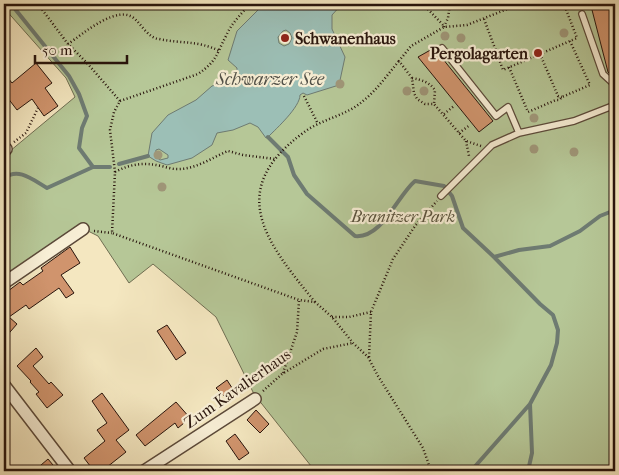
<svg xmlns="http://www.w3.org/2000/svg" width="619" height="475" viewBox="0 0 619 475" font-family="'IM FELL French Canon',serif">
<rect width="100%" height="100%" fill="#f4e7c0"/>
<filter id="stains"><feTurbulence type="fractalNoise" baseFrequency=".004" numOctaves="4"/><feColorMatrix values="0 0 0 0 .2 0 0 0 0 .09 0 0 0 0 .02 0 0 0 .5 -.17"/></filter>
<radialGradient id="worn" r=".72"><stop offset=".6" stop-color="#630" stop-opacity="0"/><stop offset="1" stop-color="#630" stop-opacity=".3"/></radialGradient>
<path fill="#b6c797" stroke="#6f6e52" d="M 4,4 L 615,4 L 615,471 L 315,471 L 254,394 L 216,317 L 153,264 L 129,283 L 98,236 L 80,227 L 4,278 L 4,156 L 75,97 L 66,78 L 4,8 Z"/>
<path fill="#9cbfb6" stroke="#6e7b72" fill-rule="evenodd" d="M 264,4 L 304,4 L 304,8 C 313,12 316,4 324,4 C 330,3 336,4 342,4 L 332,15 L 332,29 L 345,57 L 339,85 L 307,95 L 303,93 L 300,95 C 300,107 277,128 268,137 L 266,138 L 258,127 L 250,123 L 233,130 L 217,133 L 212,145 L 192,158 L 167,165 L 156,161 L 148,156 L 152,133 L 168,115 L 196,100 L 212,86 L 218,84 L 227,85 L 236,81 L 237,68 L 228,60 L 237,31 ZM 286,30 L 290,33 L 292,38 L 289,44 L 284,46 L 279,43 L 278,37 L 283,31 ZM 159,149 L 168,155 L 168,158 L 160,160 L 155,156 L 156,150 Z"/>
<g fill="none" stroke-linecap="round" stroke-linejoin="round">
<path stroke="#6e7b72" stroke-width="4" d="M 11,4 L 69,76 L 79,94 L 87,116 L 82,128 L 79,148 L 93,167
M 268,137 L 288,157 L 294,175 L 307,194 L 355,236 C 382,239 397,196 415,181 L 444,186 L 452,196 L 463,228 L 494,257 L 540,304 L 553,315 L 558,330 L 557,343 L 551,365 L 530,404 L 532,453 L 528,471
M 119,164 L 148,156
M 4,178 C 19,167 33,180 47,188 L 93,167 L 110,167
M 494,257 L 519,250 L 550,246 L 580,231 L 600,216 L 615,210
M 471,471 L 530,404"/>
</g>
<path fill="#d0946d" stroke="#28140c" d="M 599,4 L 609,4 L 615,26 L 615,79 L 608,72 L 591,6 Z
M 434,48 L 493,121 L 479,132 L 418,57 Z
M 36,63 L 52,83 L 45,88 L 58,106 L 44,116 L 32,99 L 17,110 L 4,93 L 4,73 L 12,83 Z
M 70,247 L 80,263 L 61,275 L 74,293 L 66,298 L 59,288 L 29,309 L 26,305 L 9,317 L 17,324 L 4,339 L 4,294 L 20,282 L 23,285 L 43,271 L 41,268 Z
M 167,325 L 186,353 L 176,360 L 157,331 Z
M 36,348 L 43,357 L 33,366 L 49,384 L 51,382 L 63,395 L 47,408 L 36,394 L 39,392 L 30,382 L 31,381 L 17,366 Z
M 227,380 L 234,391 L 225,397 L 216,388 Z
M 102,393 L 129,430 L 116,440 L 126,452 L 102,471 L 94,471 L 84,458 L 105,441 L 97,430 L 107,423 L 92,401 Z
M 176,402 L 190,418 L 178,428 L 175,423 L 145,446 L 136,435 Z
M 256,410 L 269,424 L 260,433 L 247,420 Z
M 235,434 L 249,453 L 239,460 L 226,441 Z
M 48,459 L 58,471 L 34,471 Z"/>
<g fill="none" stroke-linecap="round" stroke-linejoin="round">
<defs>
<path id="service" d="M 582,14 L 603,74 L 615,85
M 442,48 L 496,116 L 508,107 L 519,133
M 441,196 L 492,145 L 519,133 L 574,121 L 615,105"/>
<path id="minor" d="M 4,151 L 6,149
M 4,283 L 83,229
M 4,385 L 70,471
M 144,471 L 255,399"/>
</defs>
<use href="#service" stroke="#5b4939" stroke-width="8"/>
<use href="#minor" stroke="#5b4939" stroke-width="14"/>
<path stroke="#28140c" stroke-width="2.5" stroke-dasharray="1 2.5" stroke-linecap="butt" d="M 38,4 L 68,44 L 87,63 L 120,101 L 114,112 L 110,130 L 115,172 L 112,233 L 299,300 L 315,302 L 332,317 L 353,343 L 368,357 L 378,376 L 423,448 L 431,471
M 423,4 L 444,26
M 475,4 L 476,7 L 485,4
M 507,4 L 508,9
M 484,19 L 503,70 L 577,38 L 564,4
M 614,21 L 615,21
M 444,27 L 448,18 L 450,4
M 68,44 C 83,34 119,2 136,20 C 143,27 149,38 159,39 C 183,44 196,40 220,51
M 540,54 L 558,96 L 562,97
M 509,67 L 528,112 L 556,100 L 559,100 L 562,97 L 590,85 L 570,41
M 412,78 C 422,80 429,82 435,90 L 434,104
M 304,96 L 318,124
M 120,101 L 198,74 C 217,61 216,55 226,36 C 231,24 241,14 250,4
M 444,114 L 454,106
M 459,133 L 470,125
M 466,141 L 469,156
M 14,142 L 26,133 L 38,108
M 481,146 L 466,141 L 434,104 L 425,104 L 417,99 L 414,93 L 412,78 L 399,61 L 411,46 L 444,27 L 467,25 L 520,4
M 115,172 C 130,164 144,162 161,166 C 166,167 171,169 176,169 C 195,170 211,158 228,151 L 243,155 L 275,159
M 94,231 L 112,233
M 315,302 C 267,243 224,191 303,133 C 321,119 346,116 363,101 C 377,90 388,74 399,61
M 332,317 L 349,317 L 371,312
M 369,357 L 371,312 L 393,259 L 415,226 L 437,201
M 283,373 L 297,332 L 299,301
M 263,391 L 282,374 L 323,349 L 353,343"/>
<use href="#service" stroke="#f8efd6" stroke-width="5.5"/>
<use href="#minor" stroke="#f8efd6" stroke-width="11"/>
</g>
<g fill="#9f9678">
<circle cx="564" cy="33" r="4.5"/>
<circle cx="445" cy="36" r="4.5"/>
<circle cx="461" cy="38" r="4.5"/>
<circle cx="512" cy="56" r="4.5"/>
<circle cx="340" cy="84" r="4.5"/>
<circle cx="407" cy="91" r="4.5"/>
<circle cx="424" cy="91" r="4.5"/>
<circle cx="534" cy="118" r="4.5"/>
<circle cx="534" cy="149" r="4.5"/>
<circle cx="574" cy="152" r="4.5"/>
<circle cx="158" cy="155" r="4.5"/>
<circle cx="162" cy="187" r="4.5"/>
</g>
<g fill="#8f2418" stroke="#f8efd6" stroke-width="2">
<circle cx="285" cy="38" r="5"/>
<circle cx="538" cy="53" r="5"/>
</g>
<g text-anchor="middle" stroke-width="4.5" stroke-linejoin="round" paint-order="stroke">
<g font-size="16" font-weight="bold" fill="#28140c" stroke="#f8efd6" text-anchor="start">
<text x="295" y="44">Schwanenhaus</text>
<text x="528" y="59" text-anchor="end">Pergolagarten</text>
</g>
<g font-size="16" font-style="italic" fill="#5a533d" stroke="#f8efd6">
<text x="403" y="222">Branitzer Park</text>
</g>
<g font-size="16" fill="#28140c" stroke="#f8efd6">
<text transform="translate(237 388) rotate(-35)" y="6">Zum Kavalierhaus</text>
</g>
<g font-size="18" font-style="italic" fill="#515048" stroke="#f8efd6">
<text x="270" y="85">Schwarzer See</text>
</g>
</g>
<rect width="619" height="475" fill="none" stroke="#f4e7c0" stroke-width="20"/>
<rect x="5" y="5" width="609" height="465" fill="none" stroke="#28140c" stroke-width="2.5"/>
<rect x="10" y="10" width="599" height="455" fill="none" stroke="#28140c"/>
<path d="M35 55v8h92v-8" fill="none" stroke="#28140c" stroke-width="2.5"/>
<text x="42" y="55" font-size="15" fill="#28140c" stroke="#f8efd6" stroke-width="4" paint-order="stroke">50 m</text>
<rect width="100%" height="100%" filter="url(#stains)"/>
<rect width="100%" height="100%" fill="url(#worn)"/>
</svg>
